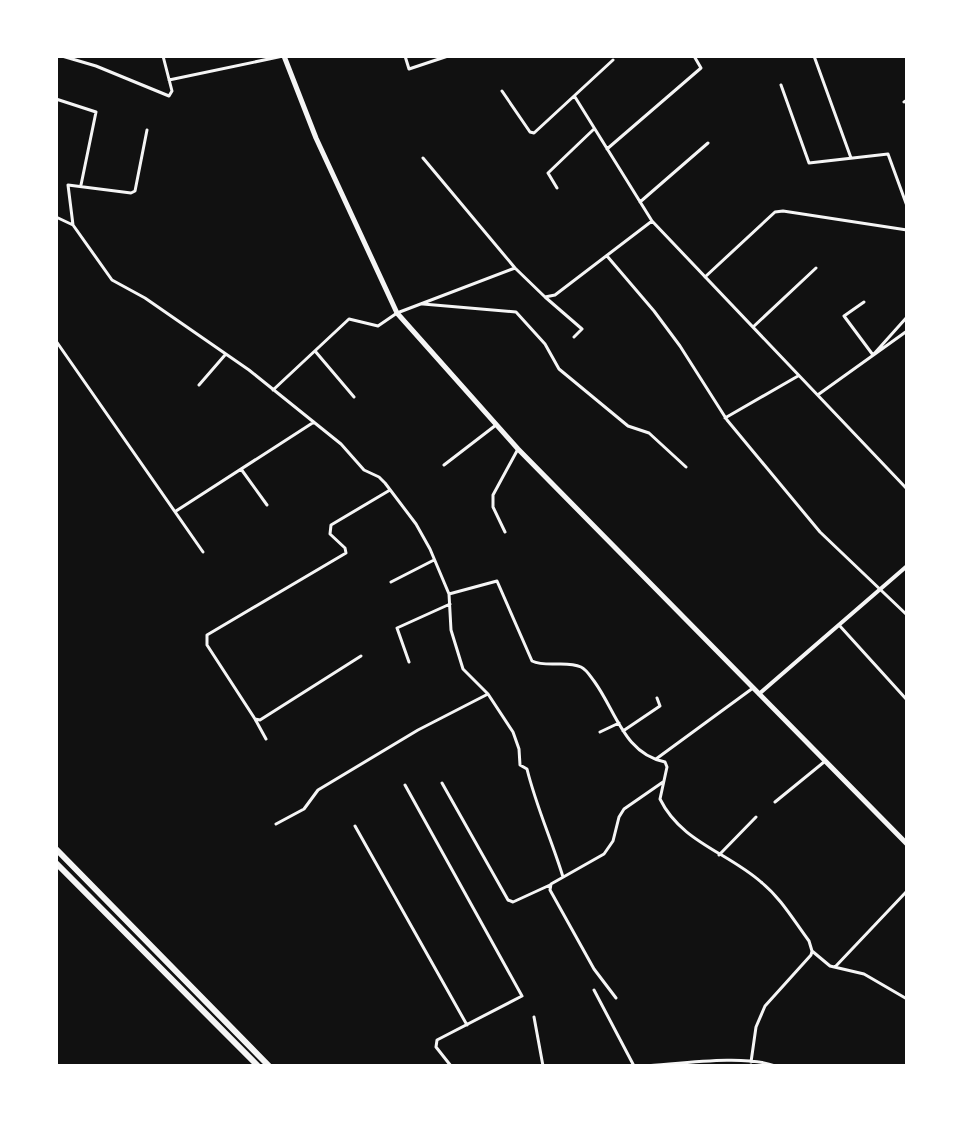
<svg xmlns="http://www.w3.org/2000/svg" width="963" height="1122" viewBox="0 0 963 1122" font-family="Commissioner,sans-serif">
<rect width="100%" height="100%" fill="#111"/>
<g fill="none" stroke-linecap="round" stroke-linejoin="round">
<path stroke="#f5f5f5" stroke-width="3" d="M 62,56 L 96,66 L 169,96 L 172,91 L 163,56
M 405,56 L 409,69 L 448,56
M 814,56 L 851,158
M 169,80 L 283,56
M 781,85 L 809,163 L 888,154 L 907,206
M 502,91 L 530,132 L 534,133 L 613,60
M 575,97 L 652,221 L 907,489
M 56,99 L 96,112 L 81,185
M 904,102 L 907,100
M 607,149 L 701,68 L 694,56
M 423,158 L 515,268 L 545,297 L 555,295 L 652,221
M 557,188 L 548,173 L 594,129
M 640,202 L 708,143
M 56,217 L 73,225 L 112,280 L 145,298 L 249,370 L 341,444 L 364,470 L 379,477 L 385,483 L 416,524 L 430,549 L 449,594 L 451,630 L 463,669 L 488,694 L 513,732 L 519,749 L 520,765 L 527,769 C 536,806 552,841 563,877
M 73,225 L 68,185 L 131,193 L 135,191 L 147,130
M 607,256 L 654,311 L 680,346 L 727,420 L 820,532 L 907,615
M 705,277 L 775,212 L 783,211 L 907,230
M 545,297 L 582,329 L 574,337
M 864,302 L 844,316 L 873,355 L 907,317
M 423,304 L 516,312 L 545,344 L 559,369 L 628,426 L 649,433 L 686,467
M 753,327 L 816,268
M 56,341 L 203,552
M 315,351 L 354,397
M 199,385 L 225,355
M 273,390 L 349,319 L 378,326 L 397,313 L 515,268
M 819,394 L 907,331
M 725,418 L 798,376
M 444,465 L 496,425
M 241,469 L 267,505
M 176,511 L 314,422
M 505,532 L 493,507 L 493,495 L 518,449
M 391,582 L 434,560
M 449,594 L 497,581 L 532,661 C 547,668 566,660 581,667 C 587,670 590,676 594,681 C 616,711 624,754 665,762 L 667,767 L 660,799 C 681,842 727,852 761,882 C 781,898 794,921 809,941 L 812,951 L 811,955 L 765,1006 L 756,1027 L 751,1062
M 839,625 L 907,700
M 361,656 L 260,720 L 255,719 L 207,645 L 207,635 L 346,553 L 345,548 L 330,534 L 331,525 L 390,490
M 409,662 L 397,628 L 450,604
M 255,719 L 266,739
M 623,731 L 660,706 L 657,698
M 600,732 L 619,723
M 656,759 L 753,688
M 442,783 L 508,900 L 513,902 L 550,885
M 405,785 L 522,996 L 437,1040 L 436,1047 L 451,1066
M 775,802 L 824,762
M 276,824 L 304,809 L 318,790 L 418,730 L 488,694
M 355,826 L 467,1025
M 719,855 L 756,817
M 812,951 L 830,966 L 864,974 L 907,999
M 835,967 L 907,891
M 594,990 L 634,1066
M 616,998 L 594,969 L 550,890 L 551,884 L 604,854 L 613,841 L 619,817 L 624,809 L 663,782
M 534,1017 L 543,1066
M 644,1066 C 678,1064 746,1054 775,1066"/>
<path stroke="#f5f5f5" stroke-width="4" d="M 759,694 L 907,566"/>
<path stroke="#f5f5f5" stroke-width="5" d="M 284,56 L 316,138 L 397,313 L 518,449 L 907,844"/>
<path stroke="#f5f5f5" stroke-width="6" d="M 56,849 L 269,1066
M 56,863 L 258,1066"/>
</g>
<rect width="963" height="1122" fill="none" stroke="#ffffff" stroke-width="116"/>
</svg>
